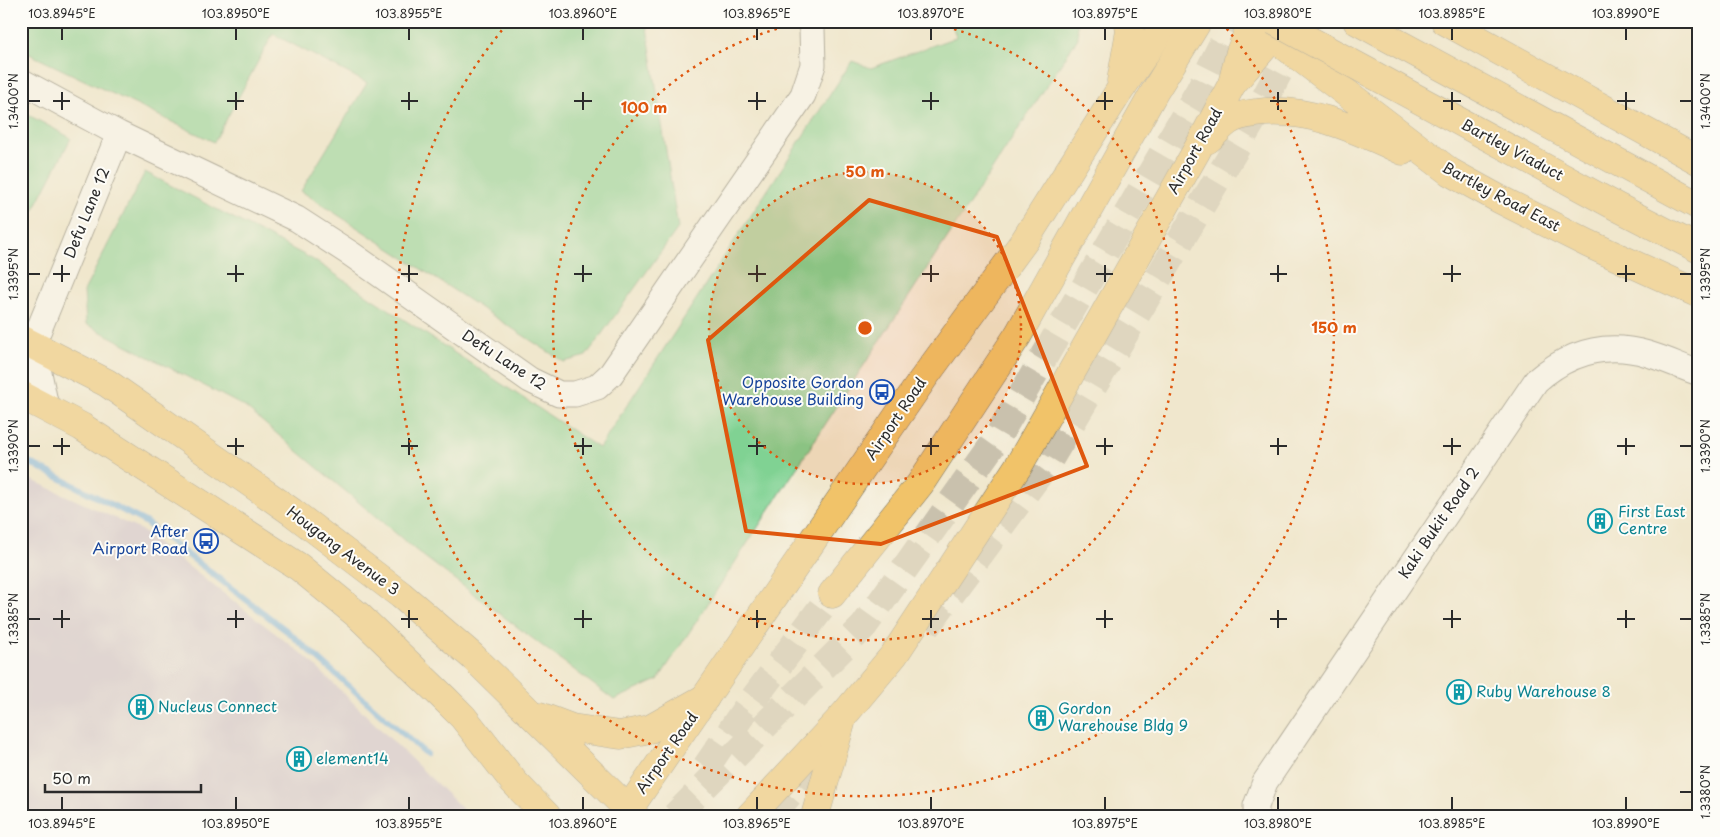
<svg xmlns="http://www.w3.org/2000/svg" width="1720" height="837" viewBox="0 0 1720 837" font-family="'Playpen Sans',sans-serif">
<rect width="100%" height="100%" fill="#fdfcf7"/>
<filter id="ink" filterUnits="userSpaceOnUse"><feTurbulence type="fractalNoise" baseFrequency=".02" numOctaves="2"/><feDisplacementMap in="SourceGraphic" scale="10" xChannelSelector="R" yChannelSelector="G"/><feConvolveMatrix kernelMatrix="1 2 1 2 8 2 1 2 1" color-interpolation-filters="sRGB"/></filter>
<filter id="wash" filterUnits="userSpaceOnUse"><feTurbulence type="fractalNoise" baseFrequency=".0096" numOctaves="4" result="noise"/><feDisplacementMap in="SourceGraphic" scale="20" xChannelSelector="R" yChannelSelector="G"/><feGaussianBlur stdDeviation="1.12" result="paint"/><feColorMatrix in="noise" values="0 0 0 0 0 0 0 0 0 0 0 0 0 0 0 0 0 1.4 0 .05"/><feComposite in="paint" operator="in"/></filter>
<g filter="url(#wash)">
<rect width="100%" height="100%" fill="#f0e7cd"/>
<path fill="#ccbfd4" d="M 21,475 L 141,530 L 306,657 L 470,816 L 21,816 Z"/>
<path fill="#80d293" stroke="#567e5f" d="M 21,21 L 646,21 L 678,228 L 586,356 L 564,362 L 301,191 L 367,83 L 273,34 L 214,142 L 21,50 Z
M 951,21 L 1077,21 L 1078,38 L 658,680 L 614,700 L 418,552 L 245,407 L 86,324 L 84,291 L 145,172 L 312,259 L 599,448 L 852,61 L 871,68 L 956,37 Z
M 21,111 L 71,138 L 21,235 Z"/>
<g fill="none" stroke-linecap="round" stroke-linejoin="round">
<path stroke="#74b2e7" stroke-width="6" d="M 21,458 L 145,522 L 287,631 L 426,754"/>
</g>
</g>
<g filter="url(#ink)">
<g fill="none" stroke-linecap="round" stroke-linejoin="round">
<path stroke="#c9c1ad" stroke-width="28" stroke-dasharray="28 14" stroke-linecap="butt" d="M 926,627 L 1048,462 L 1257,113 L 1306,21
M 706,767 L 745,710 L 832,594
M 675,816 L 864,626 L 995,441 L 1199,91 L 1234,21
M 771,816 L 815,763"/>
<defs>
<path id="minor" d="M 21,81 L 119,134 L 297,219 L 351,254 L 530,380 L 559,394 L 575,394 L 597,387 L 611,374 L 803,95 L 813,65 L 812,29 L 809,21
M 46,407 L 33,344 L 119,134
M 1256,816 L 1256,806 L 1265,782 L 1536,381 C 1568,353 1605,341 1648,354 C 1665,359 1682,367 1699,373"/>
<path id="major" d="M 1445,21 L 1699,161
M 1253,24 L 1273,37 L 1450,172 L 1501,200 L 1589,244 L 1699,294
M 1121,81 L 1130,31 L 1128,21
M 1207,140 C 1214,135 1220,127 1227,122 C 1235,116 1246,114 1256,113 C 1308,106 1357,130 1403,151
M 624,816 L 923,379 L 1025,240 L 1118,93 L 1167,21
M 750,816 L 843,716 L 894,655 L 1019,465 L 1197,150 L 1232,84 L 1240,52 L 1253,21"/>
<path id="highway" d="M 1357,21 L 1699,206
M 1232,84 L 1273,37 L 1282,21
M 21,339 L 107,383 L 292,512 L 401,595 L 472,656 L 635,816
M 21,395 L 82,427 L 299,567 L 359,616 L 445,699 L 463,717 L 514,782 L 547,816
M 832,594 L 920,484 L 1018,335 L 1155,91 L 1198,21
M 540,716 L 572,728 L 620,735 L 650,729 L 705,698
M 815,816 L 843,716"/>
</defs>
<use href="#minor" stroke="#706d64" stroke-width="27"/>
<use href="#major" stroke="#706d64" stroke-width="29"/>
<use href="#highway" stroke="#706d64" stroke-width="29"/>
<use href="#minor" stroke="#fff" stroke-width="25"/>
<use href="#major" stroke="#f1c369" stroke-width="28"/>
<use href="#highway" stroke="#f1c369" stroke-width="28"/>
<defs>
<path id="highway-bridge" d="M 1274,21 L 1619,208 L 1699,249"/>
</defs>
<use href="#highway-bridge" stroke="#706d64" stroke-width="29" stroke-linecap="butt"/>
<use href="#highway-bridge" stroke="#f1c369" stroke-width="28"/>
</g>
</g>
<path d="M0 0H1720V837H0ZM 869,200 L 997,237 L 1087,466 L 881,544 L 746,531 L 708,340 Z" fill="#f0e7cd" fill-opacity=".55" fill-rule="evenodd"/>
<path fill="none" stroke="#df570e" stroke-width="4" stroke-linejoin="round" d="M 869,200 L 997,237 L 1087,466 L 881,544 L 746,531 L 708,340 Z"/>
<path fill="none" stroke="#2b2b2b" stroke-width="2" d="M 62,28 L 62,40M 236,28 L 236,40M 409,28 L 409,40M 583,28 L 583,40M 757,28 L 757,40M 931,28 L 931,40M 1105,28 L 1105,40M 1278,28 L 1278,40M 1452,28 L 1452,40M 1626,28 L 1626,40M 62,92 L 62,110M 236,92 L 236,110M 409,92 L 409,110M 583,92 L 583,110M 757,92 L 757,110M 931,92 L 931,110M 1105,92 L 1105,110M 1278,92 L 1278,110M 1452,92 L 1452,110M 1626,92 L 1626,110M 28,101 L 40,101M 53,101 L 70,101M 227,101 L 244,101M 401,101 L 418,101M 574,101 L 592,101M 748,101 L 766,101M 922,101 L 939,101M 1096,101 L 1113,101M 1270,101 L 1287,101M 1443,101 L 1461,101M 1617,101 L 1635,101M 1680,101 L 1692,101M 62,265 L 62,282M 236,265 L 236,282M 409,265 L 409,282M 583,265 L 583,282M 757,265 L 757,282M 931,265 L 931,282M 1105,265 L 1105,282M 1278,265 L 1278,282M 1452,265 L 1452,282M 1626,265 L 1626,282M 28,274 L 40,274M 53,274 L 70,274M 227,274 L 244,274M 401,274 L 418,274M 574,274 L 592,274M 748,274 L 766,274M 922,274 L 939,274M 1096,274 L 1113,274M 1270,274 L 1287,274M 1443,274 L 1461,274M 1617,274 L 1635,274M 1680,274 L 1692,274M 62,438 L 62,455M 236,438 L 236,455M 409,438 L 409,455M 583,438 L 583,455M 757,438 L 757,455M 931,438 L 931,455M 1105,438 L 1105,455M 1278,438 L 1278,455M 1452,438 L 1452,455M 1626,438 L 1626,455M 28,446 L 40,446M 53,446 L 70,446M 227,446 L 244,446M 401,446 L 418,446M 574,446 L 592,446M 748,446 L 766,446M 922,446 L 939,446M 1096,446 L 1113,446M 1270,446 L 1287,446M 1443,446 L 1461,446M 1617,446 L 1635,446M 1680,446 L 1692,446M 62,610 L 62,628M 236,610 L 236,628M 409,610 L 409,628M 583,610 L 583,628M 757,610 L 757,628M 931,610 L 931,628M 1105,610 L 1105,628M 1278,610 L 1278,628M 1452,610 L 1452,628M 1626,610 L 1626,628M 28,619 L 40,619M 53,619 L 70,619M 227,619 L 244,619M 401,619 L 418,619M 574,619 L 592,619M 748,619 L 766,619M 922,619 L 939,619M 1096,619 L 1113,619M 1270,619 L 1287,619M 1443,619 L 1461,619M 1617,619 L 1635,619M 1680,619 L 1692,619M 1680,792 L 1692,792M 62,797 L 62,810M 236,797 L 236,810M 409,797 L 409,810M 583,797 L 583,810M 757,797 L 757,810M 931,797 L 931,810M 1105,797 L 1105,810M 1278,797 L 1278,810M 1452,797 L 1452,810M 1626,797 L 1626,810"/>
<circle cx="865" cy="328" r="156" fill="#df570e" fill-opacity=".12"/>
<g fill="none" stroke="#df570e" stroke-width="2.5" stroke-dasharray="2.5 5">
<circle cx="865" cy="328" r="156"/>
<path d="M925 22A312 312 0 1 1 805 22"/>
<path d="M1222 23A469 469 0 1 1 508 23"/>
</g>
<defs>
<symbol id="bus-ring" viewBox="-11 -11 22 22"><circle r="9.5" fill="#fdfcf7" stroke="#1a4fb4" stroke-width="1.5"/><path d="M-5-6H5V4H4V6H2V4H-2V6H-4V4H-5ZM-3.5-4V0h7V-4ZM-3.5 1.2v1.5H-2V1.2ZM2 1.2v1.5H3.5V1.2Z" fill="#1a4fb4"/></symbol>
<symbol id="building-ring" viewBox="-11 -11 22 22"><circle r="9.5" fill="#fdfcf7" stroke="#0f9aa8" stroke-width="1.5"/><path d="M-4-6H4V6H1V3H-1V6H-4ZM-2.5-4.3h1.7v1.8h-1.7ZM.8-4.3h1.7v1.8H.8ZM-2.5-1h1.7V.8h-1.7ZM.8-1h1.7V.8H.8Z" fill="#0f9aa8"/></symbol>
</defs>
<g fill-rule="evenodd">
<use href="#bus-ring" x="868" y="378" width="28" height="28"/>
<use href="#building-ring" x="1586" y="507" width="28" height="28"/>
<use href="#bus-ring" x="192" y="527" width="28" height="28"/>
<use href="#building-ring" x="1445" y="678" width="28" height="28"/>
<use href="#building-ring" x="127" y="693" width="28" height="28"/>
<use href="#building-ring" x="1027" y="704" width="28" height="28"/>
<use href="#building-ring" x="285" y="745" width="28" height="28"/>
</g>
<g text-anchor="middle" stroke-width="4" stroke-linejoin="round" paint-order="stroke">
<g font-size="15" fill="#2b2b2b" stroke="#fdfcf7">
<text transform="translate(1512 150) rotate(28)" y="5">Bartley Viaduct</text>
<text transform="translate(1195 151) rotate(-61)" y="5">Airport Road</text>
<text transform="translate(1501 197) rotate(28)" y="5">Bartley Road East</text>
<text transform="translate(87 213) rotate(-68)" y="5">Defu Lane 12</text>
<text transform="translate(504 360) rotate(33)" y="5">Defu Lane 12</text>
<text transform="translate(896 419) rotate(-56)" y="5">Airport Road</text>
<text transform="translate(1439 523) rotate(-56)" y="5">Kaki Bukit Road 2</text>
<text transform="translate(343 551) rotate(37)" y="5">Hougang Avenue 3</text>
<text transform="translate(667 753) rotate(-55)" y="5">Airport Road</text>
</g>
<g font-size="15" fill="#164399" stroke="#fdfcf7" text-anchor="end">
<text x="864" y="388">Opposite Gordon<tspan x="864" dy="17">Warehouse Building</tspan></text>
<text x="188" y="537">After<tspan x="188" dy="17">Airport Road</tspan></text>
</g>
<g font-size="15" fill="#0d838f" stroke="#fdfcf7" text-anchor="start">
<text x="1618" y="517">First East<tspan x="1618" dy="17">Centre</tspan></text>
<text x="1476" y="697">Ruby Warehouse 8</text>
<text x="158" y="712">Nucleus Connect</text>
<text x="1058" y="714">Gordon<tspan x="1058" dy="17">Warehouse Bldg 9</tspan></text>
<text x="316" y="764">element14</text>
</g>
</g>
<circle cx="865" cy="328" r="8" fill="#df570e" stroke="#fdfcf7" stroke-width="2.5"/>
<g font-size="15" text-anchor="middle" font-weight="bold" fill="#df570e" stroke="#fdfcf7" stroke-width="4" stroke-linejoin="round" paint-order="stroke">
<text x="644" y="113">100 m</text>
<text x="865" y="177">50 m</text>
<text x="1334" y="333">150 m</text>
</g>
<rect width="1720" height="837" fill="none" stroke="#fdfcf7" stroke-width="55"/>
<path d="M45 784v8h156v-8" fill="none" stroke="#2b2b2b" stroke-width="2.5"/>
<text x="52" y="784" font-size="15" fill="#2b2b2b" stroke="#fdfcf7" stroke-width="4" paint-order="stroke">50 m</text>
<rect x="28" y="28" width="1664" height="782" fill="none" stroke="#2b2b2b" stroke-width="2"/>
<g font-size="12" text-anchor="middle" fill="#2b2b2b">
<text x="62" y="18">103.8945°E</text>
<text x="236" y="18">103.8950°E</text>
<text x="409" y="18">103.8955°E</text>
<text x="583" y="18">103.8960°E</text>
<text x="757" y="18">103.8965°E</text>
<text x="931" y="18">103.8970°E</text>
<text x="1105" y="18">103.8975°E</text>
<text x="1278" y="18">103.8980°E</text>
<text x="1452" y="18">103.8985°E</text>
<text x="1626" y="18">103.8990°E</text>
<text transform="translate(14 101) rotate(-90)" y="4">1.3400°N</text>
<text transform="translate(1706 101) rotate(-90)" y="4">1.3400°N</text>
<text transform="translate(14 274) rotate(-90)" y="4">1.3395°N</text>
<text transform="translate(1706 274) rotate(-90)" y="4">1.3395°N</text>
<text transform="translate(14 446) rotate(-90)" y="4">1.3390°N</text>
<text transform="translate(1706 446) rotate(-90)" y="4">1.3390°N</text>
<text transform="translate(14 619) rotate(-90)" y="4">1.3385°N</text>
<text transform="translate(1706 619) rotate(-90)" y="4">1.3385°N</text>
<text transform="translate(1706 792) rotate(-90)" y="4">1.3380°N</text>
<text x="62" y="828">103.8945°E</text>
<text x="236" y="828">103.8950°E</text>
<text x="409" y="828">103.8955°E</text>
<text x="583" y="828">103.8960°E</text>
<text x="757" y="828">103.8965°E</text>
<text x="931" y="828">103.8970°E</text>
<text x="1105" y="828">103.8975°E</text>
<text x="1278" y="828">103.8980°E</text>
<text x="1452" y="828">103.8985°E</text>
<text x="1626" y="828">103.8990°E</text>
</g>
</svg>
